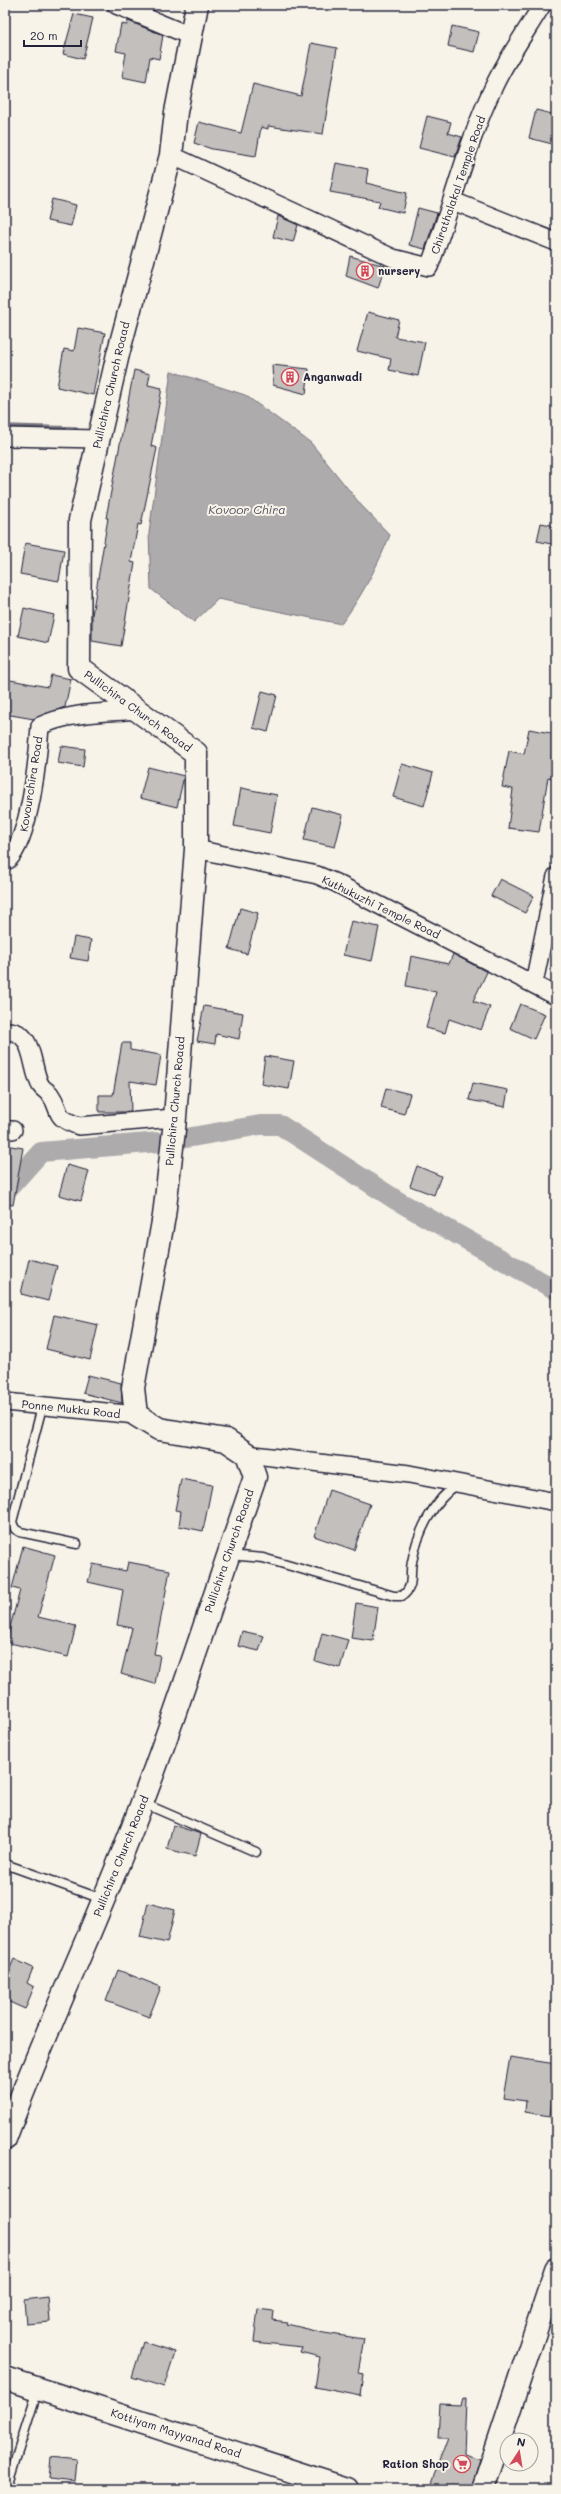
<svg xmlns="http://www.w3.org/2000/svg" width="561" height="2494" viewBox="0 0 561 2494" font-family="Mali,sans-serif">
<rect width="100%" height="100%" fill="#f7f3e8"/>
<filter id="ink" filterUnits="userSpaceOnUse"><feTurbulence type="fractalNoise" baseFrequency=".025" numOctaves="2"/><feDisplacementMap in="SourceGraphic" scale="8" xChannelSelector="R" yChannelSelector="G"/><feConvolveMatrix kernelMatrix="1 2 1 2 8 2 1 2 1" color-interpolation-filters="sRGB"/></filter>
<g filter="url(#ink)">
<path fill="#aeabad" stroke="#76747f" d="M 171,371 L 245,395 L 311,443 L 361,505 L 390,535 C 377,567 362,596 341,624 L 218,599 L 194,622 L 151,589 L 149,533 Z"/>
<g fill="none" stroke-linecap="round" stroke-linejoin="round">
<path stroke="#76747f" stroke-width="5.5" d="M 5,427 L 75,429"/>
<path stroke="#aeabad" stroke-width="20" d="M 186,1138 L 260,1125 L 280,1125 L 396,1200 L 556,1290
M 5,1192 L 41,1152 L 160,1142"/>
</g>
<path fill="#c2bfbd" stroke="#22223b" d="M 74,14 L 93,18 L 83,59 L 63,54 Z
M 128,21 L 163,35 L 159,59 L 150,57 L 146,82 L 122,77 L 126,53 L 116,51 L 121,24 L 127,25 Z
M 452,26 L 479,32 L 474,52 L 448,46 Z
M 311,43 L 337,48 L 323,134 L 268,126 L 268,129 L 261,127 L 256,156 L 212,149 L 194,143 L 199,122 L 241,133 L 253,84 L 301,96 Z
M 536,110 L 556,115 L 556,145 L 529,138 Z
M 427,116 L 451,122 L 448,133 L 462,137 L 455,157 L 419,148 Z
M 336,163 L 368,169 L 366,183 L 407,193 L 403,213 L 378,207 L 380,201 L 330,192 Z
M 52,199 L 76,205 L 71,226 L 47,221 Z
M 418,208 L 437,213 L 425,249 L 409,245 Z
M 278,216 L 298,225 L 293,242 L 273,237 Z
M 350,256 L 385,266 L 378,288 L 346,276 Z
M 368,312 L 399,320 L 395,337 L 425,342 L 418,376 L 389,370 L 391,359 L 357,351 Z
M 78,328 L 105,333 L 93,395 L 57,387 L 64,349 L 74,351 Z
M 272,365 L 309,369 L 306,394 L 273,385 Z
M 134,370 L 150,374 L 148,385 L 162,388 L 151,446 L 157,448 L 141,525 L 138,524 L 131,562 L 135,563 L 121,646 L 92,641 L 92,615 L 108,518 L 106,518 Z
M 541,523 L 556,526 L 556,545 L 537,541 Z
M 25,543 L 64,550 L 59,581 L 20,574 Z
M 24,608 L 54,615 L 48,643 L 18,636 Z
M 51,675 L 71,679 L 65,707 L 34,719 L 5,714 L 5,679 L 48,687 Z
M 262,691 L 277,695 L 268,732 L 253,728 Z
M 529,729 L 556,734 L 551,760 L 556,761 L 556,779 L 548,777 L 539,832 L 508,828 L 513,789 L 502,787 L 509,751 L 524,754 Z
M 61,746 L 85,749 L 83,767 L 58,763 Z
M 402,764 L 433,773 L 424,806 L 393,797 Z
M 148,767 L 184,776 L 177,807 L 140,798 Z
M 241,788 L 277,795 L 270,833 L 234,826 Z
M 312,807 L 343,815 L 335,847 L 304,840 Z
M 500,879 L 534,896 L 525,913 L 491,896 Z
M 240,908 L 258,913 L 247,954 L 229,949 Z
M 351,921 L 379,927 L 372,961 L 343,955 Z
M 74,937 L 91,940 L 88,961 L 70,958 Z
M 453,954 L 487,972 L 473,1001 L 490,1007 L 481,1030 L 449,1019 L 445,1033 L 426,1028 L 436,992 L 406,986 L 411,956 L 449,964 Z
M 520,1004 L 545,1014 L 534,1039 L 510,1028 Z
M 204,1006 L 243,1013 L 239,1039 L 216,1034 L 215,1044 L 197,1041 Z
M 122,1043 L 130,1043 L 130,1050 L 161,1055 L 156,1085 L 130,1081 L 131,1112 L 99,1112 L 99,1095 L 113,1095 Z
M 265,1056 L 294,1061 L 289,1089 L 261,1084 Z
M 473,1083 L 508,1090 L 505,1107 L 469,1100 Z
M 386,1088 L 410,1094 L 404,1114 L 381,1108 Z
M 5,1145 L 23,1148 L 13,1205 L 5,1204 Z
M 67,1165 L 89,1171 L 81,1201 L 59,1195 Z
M 417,1166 L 441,1176 L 434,1195 L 410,1186 Z
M 29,1259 L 57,1266 L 48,1301 L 21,1294 Z
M 54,1315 L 98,1325 L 90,1360 L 46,1349 Z
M 88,1375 L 121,1383 L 122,1403 L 83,1393 Z
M 181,1479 L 212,1485 L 203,1531 L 179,1526 L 181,1511 L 175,1510 Z
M 329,1490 L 370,1504 L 354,1550 L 314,1536 Z
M 23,1546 L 55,1555 L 38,1617 L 76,1626 L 68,1657 L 6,1642 L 20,1590 L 12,1588 Z
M 128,1562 L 170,1570 L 154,1654 L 160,1655 L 155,1684 L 121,1674 L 132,1628 L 117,1625 L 123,1590 L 88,1582 L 93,1564 L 126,1571 Z
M 356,1603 L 378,1607 L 373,1641 L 351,1638 Z
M 242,1631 L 264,1636 L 259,1651 L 238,1646 Z
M 322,1633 L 348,1640 L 340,1668 L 315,1661 Z
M 173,1825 L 201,1834 L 195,1856 L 167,1849 Z
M 148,1903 L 175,1910 L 167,1943 L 140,1937 Z
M 14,1959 L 33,1968 L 27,1983 L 34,1987 L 25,2009 L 5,2000 L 5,1980 Z
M 118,1970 L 161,1987 L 149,2017 L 106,2001 Z
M 510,2057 L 556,2064 L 550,2116 L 525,2112 L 526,2101 L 503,2098 Z
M 48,2297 L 50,2322 L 26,2324 L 24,2300 Z
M 258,2309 L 273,2311 L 272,2320 L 288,2322 L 287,2324 L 324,2333 L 364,2339 L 358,2373 L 364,2374 L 361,2396 L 315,2387 L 320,2357 L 300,2352 L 302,2347 L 254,2342 Z
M 143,2342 L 175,2352 L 164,2387 L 132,2377 Z
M 463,2398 L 466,2399 L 464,2454 L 480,2459 L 471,2489 L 429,2489 L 448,2438 L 438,2438 L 440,2404 L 461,2405 Z
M 51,2457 L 77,2460 L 75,2482 L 49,2479 Z"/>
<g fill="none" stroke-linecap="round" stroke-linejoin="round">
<defs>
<path id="lane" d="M 42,1407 L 12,1522 L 15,1529 L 20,1532 L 77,1544
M 230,1552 L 240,1556 L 263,1558 L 394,1596 L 402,1596 C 415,1587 409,1575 412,1562 C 417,1534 433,1500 458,1484
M 143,1803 L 256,1852
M 5,1864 L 102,1899
M 6,2489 L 38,2389"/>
<path id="street" d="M 116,5 L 193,37
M 171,155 L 393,258 L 429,267 C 452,208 466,144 494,86 C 507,58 526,32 542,5
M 453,201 L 556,242
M 5,437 L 98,439
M 196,849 L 317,875 L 336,883 L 556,996
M 5,859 L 8,860 C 30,838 38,759 40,726 C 69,712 105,713 137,710
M 534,983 L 556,876
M 5,1031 C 36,1029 30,1069 41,1086 C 43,1089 47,1091 50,1094 C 63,1112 51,1116 79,1126 L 174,1118
M 5,1130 L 13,1130
M 5,1402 L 136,1415
M 247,1454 L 409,1474 L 556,1502"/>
<path id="secondary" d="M 5,2139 C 47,2025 100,1916 142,1803 C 183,1696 217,1586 255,1477 L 247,1454 L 226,1440 L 159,1429 L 136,1415 L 133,1388 L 164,1216 L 174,1130 L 196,849 L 196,753 L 79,668 L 80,520 L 118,354 L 171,155 L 176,112 L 197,5
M 5,2378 L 347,2489
M 483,2489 L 556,2269"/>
</defs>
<use href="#lane" stroke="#22223b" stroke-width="11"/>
<use href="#street" stroke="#22223b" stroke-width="20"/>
<use href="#secondary" stroke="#22223b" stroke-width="25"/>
<use href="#lane" stroke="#f7f3e8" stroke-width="8"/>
<use href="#street" stroke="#f7f3e8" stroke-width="17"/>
<use href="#secondary" stroke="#f7f3e8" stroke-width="22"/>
</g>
</g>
<defs>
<symbol id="building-ring" viewBox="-11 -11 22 22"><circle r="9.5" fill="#f7f3e8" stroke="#d1495b" stroke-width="1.5"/><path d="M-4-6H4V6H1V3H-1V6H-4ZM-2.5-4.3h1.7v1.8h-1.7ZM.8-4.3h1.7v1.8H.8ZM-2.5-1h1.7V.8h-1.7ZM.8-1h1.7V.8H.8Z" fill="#d1495b"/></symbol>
<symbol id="supermarket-ring" viewBox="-11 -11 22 22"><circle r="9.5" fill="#f7f3e8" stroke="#d1495b" stroke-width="1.5"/><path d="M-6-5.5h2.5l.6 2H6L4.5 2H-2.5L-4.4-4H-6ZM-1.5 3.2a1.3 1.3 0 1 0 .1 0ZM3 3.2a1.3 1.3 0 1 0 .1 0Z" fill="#d1495b"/></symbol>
</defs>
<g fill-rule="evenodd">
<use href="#building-ring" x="355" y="261" width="20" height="20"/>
<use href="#building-ring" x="280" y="367" width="20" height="20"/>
<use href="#supermarket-ring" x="452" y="2454" width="20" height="20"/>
</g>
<g text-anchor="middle" stroke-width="4" stroke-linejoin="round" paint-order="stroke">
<g font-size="11" fill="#22223b" stroke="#f7f3e8">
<text transform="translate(458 185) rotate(-71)" y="4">Chirathalakal Temple Road</text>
<text transform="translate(111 385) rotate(-77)" y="4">Pullichira Church Roaad</text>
<text transform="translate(138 711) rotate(36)" y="4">Pullichira Church Roaad</text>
<text transform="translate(31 784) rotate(-81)" y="4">Kovourchira Road</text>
<text transform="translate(381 907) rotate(26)" y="4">Kuthukuzhi Temple Road</text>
<text transform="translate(175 1101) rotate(-85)" y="4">Pullichira Church Roaad</text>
<text transform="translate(71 1409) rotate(6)" y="4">Ponne Mukku Road</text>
<text transform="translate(229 1551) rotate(-71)" y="4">Pullichira Church Roaad</text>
<text transform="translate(121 1856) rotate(-68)" y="4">Pullichira Church Roaad</text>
<text transform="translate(176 2433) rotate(18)" y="4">Kottiyam Mayyanad Road</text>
</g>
<g font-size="11" font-weight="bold" fill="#22223b" stroke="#f7f3e8" text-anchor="start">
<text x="378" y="275">nursery</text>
<text x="303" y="381">Anganwadi</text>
<text x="449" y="2468" text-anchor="end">Ration Shop</text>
</g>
<g font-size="12" font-style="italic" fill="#535263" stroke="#f7f3e8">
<text x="247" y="514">Kovoor Chira</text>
</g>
</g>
<rect width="561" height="2494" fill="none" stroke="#f7f3e8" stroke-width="20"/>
<rect x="10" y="10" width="541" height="2474" fill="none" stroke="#22223b" stroke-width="1.5" filter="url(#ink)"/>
<g transform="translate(519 2452) rotate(12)"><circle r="19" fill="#f7f3e8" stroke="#a29fa3"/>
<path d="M0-3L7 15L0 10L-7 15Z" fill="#d1495b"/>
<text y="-6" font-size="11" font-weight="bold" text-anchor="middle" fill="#22223b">N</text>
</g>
<path d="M24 40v6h57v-6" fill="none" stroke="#22223b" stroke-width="2"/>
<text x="30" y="40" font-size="12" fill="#22223b" stroke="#f7f3e8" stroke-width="3" paint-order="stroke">20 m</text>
</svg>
